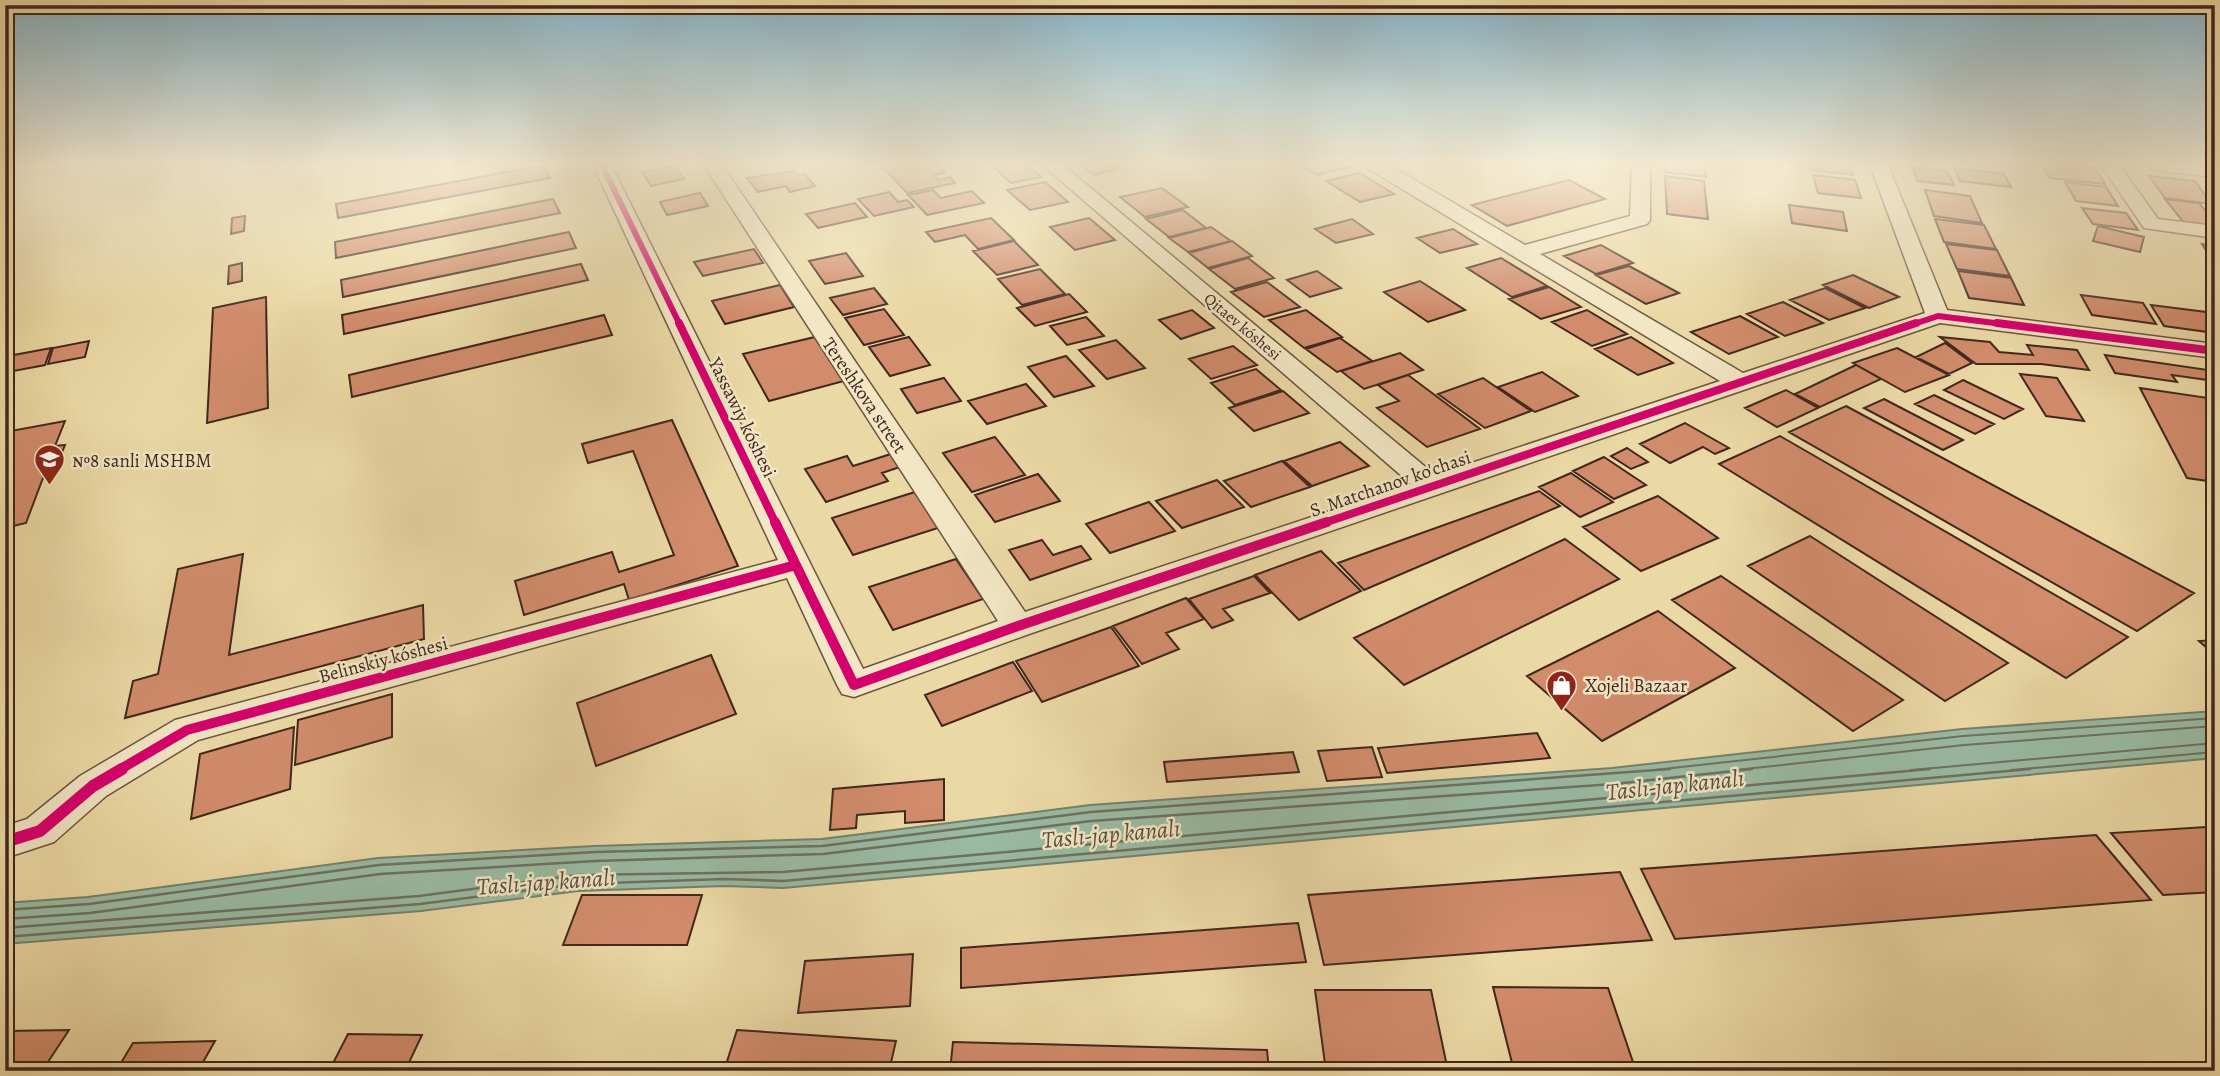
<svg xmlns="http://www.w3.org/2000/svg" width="2220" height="1076" viewBox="0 0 2220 1076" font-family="Alegreya,serif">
<rect width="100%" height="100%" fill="#ebd9a5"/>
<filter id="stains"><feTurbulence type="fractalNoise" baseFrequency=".00286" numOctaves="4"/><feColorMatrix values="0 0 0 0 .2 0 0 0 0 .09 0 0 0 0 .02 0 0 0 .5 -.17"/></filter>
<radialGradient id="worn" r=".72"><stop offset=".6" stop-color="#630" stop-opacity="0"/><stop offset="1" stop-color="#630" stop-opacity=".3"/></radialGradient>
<path fill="#99bba3" stroke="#76806e" stroke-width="2" d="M 2215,711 L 2215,758 L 783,888 L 724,886 L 578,891 L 421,911 L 5,944 L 5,903 L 88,897 L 378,858 L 594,846 L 822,839 L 1090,805 L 1612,768 L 1962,729 Z"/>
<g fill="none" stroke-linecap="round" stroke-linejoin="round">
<path stroke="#6e7160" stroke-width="2" d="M 1654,770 L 1963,736 L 2215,718
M 1736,770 L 1964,745 L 2215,726
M 1911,770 L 2215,743
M 2011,770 L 2215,752"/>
<path stroke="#6e7160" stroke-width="2.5" d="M 5,910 L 89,904 L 379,865 L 595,852 L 822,846 L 1091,812 L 1670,769
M 5,919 L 90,913 L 380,874 L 595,861 L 823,854 L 1091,821 L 1614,784 L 1752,769
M 5,928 L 419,896 L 577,875 L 783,872 L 1930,769
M 5,937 L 420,904 L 578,884 L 724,879 L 783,881 L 2030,769"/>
</g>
<path fill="#d18c6c" stroke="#42271e" stroke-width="2" d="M 544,165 L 550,178 L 338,218 L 336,204 Z
M 675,165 L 684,179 L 651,186 L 642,172 Z
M 881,165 L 936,165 L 945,173 L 934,175 L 938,180 L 950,177 L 955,183 L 907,193 Z
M 1005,165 L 1027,165 L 1041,177 L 1011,183 L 994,167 Z
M 1081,165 L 1112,165 L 1118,169 L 1094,175 Z
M 1299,165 L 1346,165 L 1350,167 L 1317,175 Z
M 1665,165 L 1704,165 L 1706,177 L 1665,172 Z
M 1810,165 L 1850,165 L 1853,175 L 1812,170 Z
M 2042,165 L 2094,167 L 2105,184 L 2050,178 Z
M 1912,167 L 1947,171 L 1954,185 L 1918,181 Z
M 1954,168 L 2004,174 L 2011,187 L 1960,181 Z
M 794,171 L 798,176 L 805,174 L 815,186 L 790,192 L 786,186 L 758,192 L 747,178 Z
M 1360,173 L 1394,194 L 1360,202 L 1326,181 Z
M 1813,175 L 1855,180 L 1861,198 L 1818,193 Z
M 1665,176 L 1704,181 L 1708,219 L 1667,214 Z
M 2149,176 L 2195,181 L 2211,204 L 2165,198 Z
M 1569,180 L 1605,199 L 1507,226 L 1472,205 Z
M 1045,182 L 1068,202 L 1030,210 L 1007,190 Z
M 2065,182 L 2106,187 L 2118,206 L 2076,201 Z
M 1162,188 L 1188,207 L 1145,217 L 1120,197 Z
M 933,190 L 941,198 L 972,191 L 984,203 L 927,215 L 908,195 Z
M 1925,190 L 1970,196 L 1982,223 L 1934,216 Z
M 889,192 L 898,202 L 907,200 L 914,207 L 874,216 L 858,199 Z
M 700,193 L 708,206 L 667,215 L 660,202 Z
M 553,199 L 560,213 L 336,258 L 335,242 Z
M 2165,199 L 2199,203 L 2215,222 L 2215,228 L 2185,224 Z
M 855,203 L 867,217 L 818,228 L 806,214 Z
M 1789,205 L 1843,212 L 1847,231 L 1792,223 Z
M 2082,208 L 2126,213 L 2138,230 L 2093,224 Z
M 1183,210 L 1206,228 L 1169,237 L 1146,219 Z
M 245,216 L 244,231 L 231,234 L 232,218 Z
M 991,218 L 1014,240 L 978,249 L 965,235 L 935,242 L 926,232 Z
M 1089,218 L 1115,240 L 1075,250 L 1050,227 Z
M 1352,219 L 1373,234 L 1336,243 L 1315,229 Z
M 1935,219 L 1984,225 L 1996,249 L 1944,242 Z
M 2098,226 L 2144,237 L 2140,252 L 2093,241 Z
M 1211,227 L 1231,241 L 1188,252 L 1169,238 Z
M 1453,229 L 1477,244 L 1440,253 L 1417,238 Z
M 569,232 L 576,248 L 343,297 L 341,280 Z
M 1014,241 L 1038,265 L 997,275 L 973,251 Z
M 1232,241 L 1252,256 L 1208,268 L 1189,253 Z
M 1946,244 L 1997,250 L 2010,276 L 1957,269 Z
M 2202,244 L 2215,246 L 2215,263 L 2214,263 Z
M 1601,245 L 1633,263 L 1596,274 L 1564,256 Z
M 754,249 L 763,263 L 703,276 L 694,262 Z
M 846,253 L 863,276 L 825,284 L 809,261 Z
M 1248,258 L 1274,278 L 1235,289 L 1209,269 Z
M 1501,258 L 1547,286 L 1512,297 L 1467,268 Z
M 242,263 L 242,281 L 228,284 L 229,266 Z
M 581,264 L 588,280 L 344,334 L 342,315 Z
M 1629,266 L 1679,293 L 1646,304 L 1596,275 Z
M 1040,269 L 1065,294 L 1022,305 L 998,279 Z
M 1317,271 L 1341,288 L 1310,297 L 1287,280 Z
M 1958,271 L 2011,278 L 2024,305 L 1969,298 Z
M 1853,275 L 1899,297 L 1869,308 L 1823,285 Z
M 1420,281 L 1465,310 L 1428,322 L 1384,292 Z
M 1267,282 L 1300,307 L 1264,317 L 1231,292 Z
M 780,285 L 794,307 L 725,324 L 712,301 Z
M 1549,287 L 1581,307 L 1541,319 L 1509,299 Z
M 874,288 L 887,304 L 843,315 L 830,298 Z
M 1825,288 L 1865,308 L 1829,320 L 1790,300 Z
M 1069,294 L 1087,312 L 1035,326 L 1017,308 Z
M 2081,295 L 2143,303 L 2156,324 L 2092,315 Z
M 266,297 L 268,408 L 207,423 L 213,308 Z
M 1783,302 L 1823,323 L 1785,336 L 1747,314 Z
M 2151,305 L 2214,313 L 2215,333 L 2164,326 Z
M 884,309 L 904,335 L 864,345 L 845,318 Z
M 1192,310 L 1214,328 L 1181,339 L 1159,320 Z
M 1306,310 L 1342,337 L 1304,348 L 1269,320 Z
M 1587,310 L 1627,334 L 1592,346 L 1552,322 Z
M 604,315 L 612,335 L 352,397 L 349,375 Z
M 1740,316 L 1778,337 L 1729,354 L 1691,332 Z
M 1086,317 L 1104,336 L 1067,345 L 1050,326 Z
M 815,337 L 844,381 L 769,401 L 743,354 Z
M 909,337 L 930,365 L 890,376 L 869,347 Z
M 1631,337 L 1673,363 L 1638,375 L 1595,349 Z
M 1940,337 L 1990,342 L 1999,352 L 2033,355 L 2027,345 L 2077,350 L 2089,370 L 2041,364 L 1976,364 Z
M 1340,338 L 1372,361 L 1337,372 L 1306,349 Z
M 1116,340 L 1145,368 L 1107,379 L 1079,350 Z
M 89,341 L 85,357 L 48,364 L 53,348 Z
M 1945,343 L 1972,363 L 1949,374 L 1916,357 Z
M 1233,346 L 1257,365 L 1211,379 L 1189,359 Z
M 51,348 L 45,365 L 8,372 L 14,355 Z
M 1897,348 L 1949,375 L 1905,392 L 1853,363 Z
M 1400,353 L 1423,370 L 1364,389 L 1341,371 Z
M 2105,355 L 2215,371 L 2215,381 L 2172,375 L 2177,382 L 2115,373 Z
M 1066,356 L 1094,386 L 1054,397 L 1028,367 Z
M 1856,365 L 1881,379 L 1820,407 L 1795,394 Z
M 1256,369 L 1281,390 L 1235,405 L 1211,383 Z
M 1542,372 L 1578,396 L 1535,412 L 1498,387 Z
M 2020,374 L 2057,378 L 2084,421 L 2046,416 Z
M 1408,375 L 1480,429 L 1427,447 L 1377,408 L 1399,401 L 1378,385 Z
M 944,378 L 961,401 L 917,413 L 901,389 Z
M 1483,378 L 1531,411 L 1485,428 L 1438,394 Z
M 1963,380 L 2023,409 L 2004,419 L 1944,390 Z
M 1026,384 L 1046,406 L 987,424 L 968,401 Z
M 2140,388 L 2215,399 L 2215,482 L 2187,478 Z
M 1786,390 L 1818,408 L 1777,427 L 1745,408 Z
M 1283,391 L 1309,413 L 1254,431 L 1229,408 Z
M 1934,395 L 1994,424 L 1975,434 L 1915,404 Z
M 1884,399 L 1963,440 L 1943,450 L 1864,408 Z
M 1846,406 L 2194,593 L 2137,631 L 1789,432 Z
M 672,420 L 738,566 L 629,600 L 624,584 L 524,615 L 515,581 L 612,552 L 619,572 L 674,555 L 633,451 L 588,463 L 582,444 Z
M 65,421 L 55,446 L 65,445 L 59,460 L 49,462 L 26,523 L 5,528 L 5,432 Z
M 1685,423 L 1729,448 L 1715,454 L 1703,447 L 1670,463 L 1640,444 Z
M 1780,436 L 2128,637 L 2066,678 L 1719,464 Z
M 995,437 L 1025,475 L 972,492 L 943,453 Z
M 1340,442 L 1369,466 L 1312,486 L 1284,461 Z
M 1627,448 L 1648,462 L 1631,469 L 1611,456 Z
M 891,454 L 900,467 L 882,473 L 888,481 L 826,502 L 805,469 L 847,456 L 853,466 Z
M 1604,457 L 1646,485 L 1614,499 L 1573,471 Z
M 1282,461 L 1310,487 L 1251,507 L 1224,481 Z
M 1571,473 L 1613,502 L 1580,517 L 1539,487 Z
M 1038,474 L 1060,501 L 995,522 L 975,495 Z
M 1217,480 L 1244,507 L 1182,528 L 1156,501 Z
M 1539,491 L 1560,506 L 1364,590 L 1338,563 Z
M 915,492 L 938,528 L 853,555 L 832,518 Z
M 1658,496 L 1718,538 L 1641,571 L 1583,527 Z
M 1149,502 L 1175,531 L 1110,553 L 1086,524 Z
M 1810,536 L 2008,663 L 1945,701 L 1748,566 Z
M 1565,539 L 1619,579 L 1404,685 L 1354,638 Z
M 1042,540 L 1053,555 L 1081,546 L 1091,559 L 1030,580 L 1009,550 Z
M 1321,551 L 1361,591 L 1299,620 L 1255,575 Z
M 243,554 L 229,655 L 423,605 L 424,639 L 125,718 L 133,681 L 158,674 L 178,569 Z
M 956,559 L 983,599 L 893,630 L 869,587 Z
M 1254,576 L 1270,593 L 1223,609 L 1233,620 L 1212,628 L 1189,599 Z
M 1721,576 L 1903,700 L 1853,731 L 1672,600 Z
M 1186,598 L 1204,619 L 1166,633 L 1179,649 L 1142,664 L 1113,626 Z
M 1658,611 L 1735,668 L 1602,741 L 1527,676 Z
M 1111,627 L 1139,666 L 1042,702 L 1016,661 Z
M 2215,640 L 2215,655 L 2199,641 Z
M 711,655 L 736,714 L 596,766 L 577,703 Z
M 1013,662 L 1032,691 L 942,726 L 925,695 Z
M 392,694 L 392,737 L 295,765 L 298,720 Z
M 294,727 L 290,789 L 191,819 L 200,754 Z
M 1537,733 L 1550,758 L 1387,773 L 1378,748 Z
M 1372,747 L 1382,777 L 1327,781 L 1318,751 Z
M 1293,752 L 1299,772 L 1167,782 L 1164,762 Z
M 944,779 L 944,820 L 905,823 L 905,811 L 857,815 L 856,828 L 830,830 L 833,789 Z
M 2206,827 L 2215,837 L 2215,892 L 2163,895 L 2111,833 Z
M 2096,835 L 2151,900 L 1675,939 L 1641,869 Z
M 1620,872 L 1652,940 L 1324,965 L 1308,895 Z
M 582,895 L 702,895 L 687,945 L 563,945 Z
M 1298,923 L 1306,962 L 961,988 L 961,948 Z
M 913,954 L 910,1006 L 798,1013 L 805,961 Z
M 1493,987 L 1608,988 L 1636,1071 L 1514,1071 Z
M 1315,990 L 1431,990 L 1448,1071 L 1326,1071 Z
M 69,1030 L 42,1071 L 5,1071 L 5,1031 Z
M 737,1030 L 896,1041 L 889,1071 L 724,1071 Z
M 348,1034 L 422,1035 L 405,1071 L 329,1071 Z
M 215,1041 L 198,1071 L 116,1071 L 133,1043 Z
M 953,1042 L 1267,1050 L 1269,1071 L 950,1071 Z"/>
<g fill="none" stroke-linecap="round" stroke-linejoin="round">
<defs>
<path id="minor" d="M 593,165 L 611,165 L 863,669 L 998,621 L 704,165 L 722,165 L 1025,612 L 1411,484 L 1043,165 L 1063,165 L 1435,475 L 1720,381 L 1369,169 L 1367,165 L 1389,165 L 1525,245 L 1630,216 L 1632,165 L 1650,165 L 1650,220 L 1647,224 L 1540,254 L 1743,373 L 1925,313 L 1870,165 L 1888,165 L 1947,310 L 2215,344 L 2215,358 L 1940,323 L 1029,634 L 854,697 L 842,694 L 837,685 L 787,578 L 198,740 L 106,796 L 54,842 L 5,858 L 5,826 L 27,819 L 80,776 L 175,720 L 778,560 Z
M 2101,165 L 2119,165 L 2158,219 L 2215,226 L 2215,238 L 2144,228 Z
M 2149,165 L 2215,165 L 2215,177 L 2158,171 L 2151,169 Z"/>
</defs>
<use href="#minor" stroke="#6c5440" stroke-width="3"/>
<use href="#minor" fill="#f2e6c4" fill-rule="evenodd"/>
<defs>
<path id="cycleway-far3" d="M 602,165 L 680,325
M 1911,325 L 1938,316 L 2011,325"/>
<path id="cycleway-far2" d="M 679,323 L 776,524
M 1997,323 L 2215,351
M 1321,524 L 1916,323"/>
<path id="cycleway-far1" d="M 775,522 L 854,685 L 1018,626 L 1327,522
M 119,770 L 187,730 L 796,565"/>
<path id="cycleway" d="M 5,842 L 40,831 L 93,786 L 122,769"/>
</defs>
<use href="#cycleway-far3" stroke="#f2e6c4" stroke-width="10"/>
<use href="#cycleway-far2" stroke="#f2e6c4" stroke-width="11"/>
<use href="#cycleway-far1" stroke="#f2e6c4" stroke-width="14"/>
<use href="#cycleway" stroke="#f2e6c4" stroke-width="17"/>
<use href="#cycleway-far3" stroke="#d6006c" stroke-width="6"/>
<use href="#cycleway-far2" stroke="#d6006c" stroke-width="8"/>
<use href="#cycleway-far1" stroke="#d6006c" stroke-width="10"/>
<use href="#cycleway" stroke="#d6006c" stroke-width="12"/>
</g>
<linearGradient id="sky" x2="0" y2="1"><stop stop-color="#88b7cc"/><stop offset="0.52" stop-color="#f6eed6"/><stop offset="1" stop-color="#f6eed6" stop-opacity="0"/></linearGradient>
<rect width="2220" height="315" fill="url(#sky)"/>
<defs>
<symbol id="school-pin" viewBox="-11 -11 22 30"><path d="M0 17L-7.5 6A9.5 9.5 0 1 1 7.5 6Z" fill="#8f2418" stroke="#f2e6c4"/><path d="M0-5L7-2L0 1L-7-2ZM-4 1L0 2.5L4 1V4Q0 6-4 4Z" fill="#fff"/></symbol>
<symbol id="shop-pin" viewBox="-11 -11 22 30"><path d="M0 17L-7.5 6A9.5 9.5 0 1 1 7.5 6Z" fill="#8f2418" stroke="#f2e6c4"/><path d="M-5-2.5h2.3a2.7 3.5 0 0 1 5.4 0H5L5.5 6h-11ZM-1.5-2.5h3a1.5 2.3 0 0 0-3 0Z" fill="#fff"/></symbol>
</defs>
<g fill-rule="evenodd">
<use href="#school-pin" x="32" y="442" width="35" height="47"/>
<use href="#shop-pin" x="1544" y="668" width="35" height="47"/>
</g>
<g text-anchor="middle" stroke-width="5" stroke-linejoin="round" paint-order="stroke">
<g font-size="16" fill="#42271e" stroke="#f2e6c4">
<text transform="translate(1243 326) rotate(40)" y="6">Qitaev kóshesi</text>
</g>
<g font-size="19" fill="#42271e" stroke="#f2e6c4">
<text transform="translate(865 395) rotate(56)" y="7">Tereshkova street</text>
<text transform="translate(743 417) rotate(64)" y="7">Yassawiy kóshesi</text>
<text transform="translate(1390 483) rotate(-19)" y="7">S. Matchanov ko'chasi</text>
<text transform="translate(383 659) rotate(-15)" y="7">Belinskiy kóshesi</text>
</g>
<g font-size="19" fill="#42271e" stroke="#f2e6c4" text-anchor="start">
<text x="72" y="467">№8 sanli MSHBM</text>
<text x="1585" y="692">Xojeli Bazaar</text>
</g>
<g font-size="24" font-style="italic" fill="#584c3f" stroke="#f2e6c4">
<text transform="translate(1675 785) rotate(-6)" y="8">Taslı-jap kanalı</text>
<text transform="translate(1111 834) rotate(-5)" y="8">Taslı-jap kanalı</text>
<text transform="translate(546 882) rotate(-4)" y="8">Taslı-jap kanalı</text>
</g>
</g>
<rect width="2220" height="1076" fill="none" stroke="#ebd9a5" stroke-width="28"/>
<rect x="7" y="7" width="2206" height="1062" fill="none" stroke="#42271e" stroke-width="3.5"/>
<rect x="14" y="14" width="2192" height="1048" fill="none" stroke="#42271e" stroke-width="2"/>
<rect width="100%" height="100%" filter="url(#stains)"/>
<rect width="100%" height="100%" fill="url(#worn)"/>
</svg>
